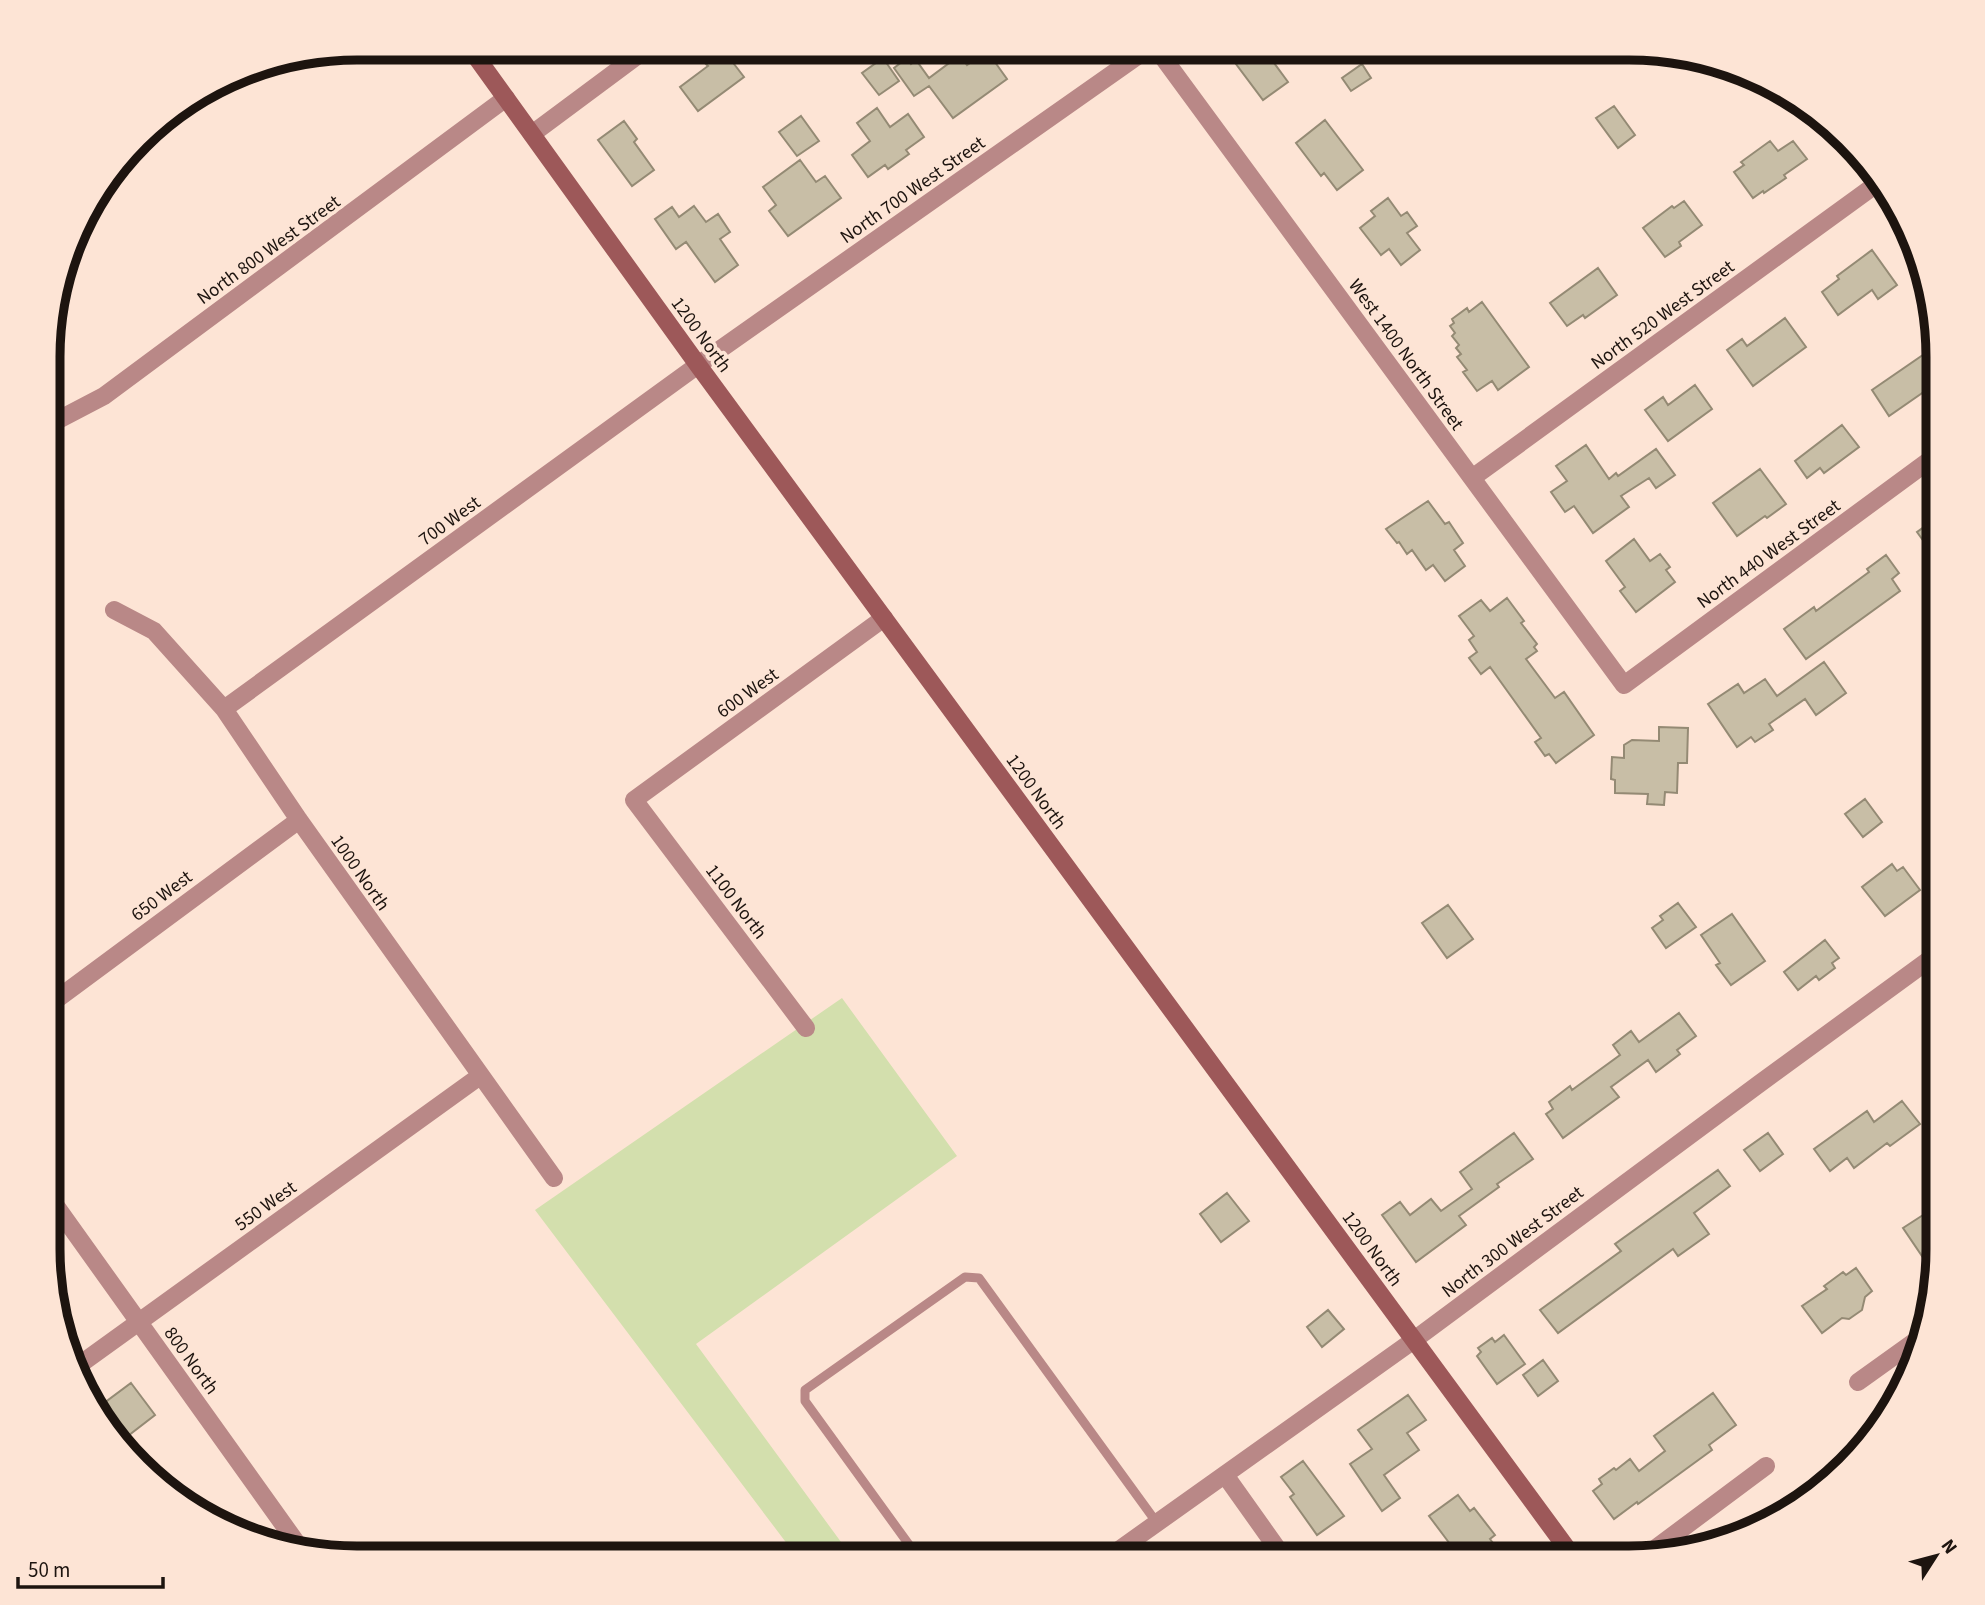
<svg xmlns="http://www.w3.org/2000/svg" width="1985" height="1605" viewBox="0 0 1985 1605" font-family="'Source Sans 3',sans-serif">
<rect width="100%" height="100%" fill="#fde4d5"/>
<path fill="#d3dfad" d="M 842,998 L 957,1156 L 696,1344 L 852,1557 L 797,1557 L 535,1210 Z"/>
<path fill="#c8bea6" stroke="#948a74" stroke-width="2" d="M 1224,48 L 1263,48 L 1288,82 L 1263,100 Z
M 724,51 L 744,77 L 698,111 L 680,87 L 708,66 L 706,64 Z
M 987,51 L 1007,79 L 953,118 L 929,86 L 914,96 L 894,68 L 907,58 L 911,64 L 916,60 L 929,78 L 960,55 L 967,65 Z
M 883,58 L 899,81 L 879,95 L 862,73 Z
M 1362,64 L 1371,78 L 1351,91 L 1342,78 Z
M 1614,106 L 1635,135 L 1618,148 L 1596,118 Z
M 877,108 L 890,127 L 908,114 L 924,137 L 906,150 L 909,154 L 888,169 L 885,165 L 868,177 L 852,155 L 870,141 L 857,123 Z
M 801,116 L 819,141 L 797,156 L 779,132 Z
M 1325,120 L 1363,170 L 1337,190 L 1324,173 L 1321,176 L 1296,143 Z
M 624,121 L 637,139 L 634,142 L 654,170 L 632,186 L 598,140 Z
M 1770,141 L 1778,151 L 1793,141 L 1807,159 L 1784,175 L 1786,178 L 1764,193 L 1763,191 L 1753,198 L 1734,172 L 1744,165 L 1741,162 Z
M 800,160 L 816,182 L 825,176 L 841,198 L 788,236 L 769,211 L 776,205 L 763,187 Z
M 1388,198 L 1401,216 L 1407,212 L 1417,226 L 1407,233 L 1420,250 L 1401,265 L 1389,249 L 1381,255 L 1360,228 L 1375,216 L 1371,211 Z
M 1684,201 L 1702,225 L 1679,242 L 1681,246 L 1665,257 L 1643,228 L 1672,206 L 1674,208 Z
M 694,206 L 706,222 L 718,214 L 730,232 L 720,239 L 738,265 L 715,282 L 686,242 L 676,249 L 655,219 L 672,207 L 679,217 Z
M 1872,250 L 1897,285 L 1878,299 L 1872,290 L 1838,315 L 1822,292 L 1839,279 L 1837,276 Z
M 1598,268 L 1617,295 L 1585,318 L 1583,315 L 1567,326 L 1550,303 Z
M 1482,302 L 1529,367 L 1498,390 L 1492,381 L 1477,391 L 1463,372 L 1467,370 L 1457,357 L 1461,354 L 1456,348 L 1459,345 L 1452,336 L 1455,333 L 1450,326 L 1454,323 L 1452,319 L 1467,308 L 1469,312 Z
M 1785,318 L 1806,347 L 1753,386 L 1727,350 L 1742,339 L 1747,346 Z
M 1936,346 L 1938,357 L 1938,382 L 1889,416 L 1872,390 Z
M 1695,385 L 1712,409 L 1668,441 L 1645,410 L 1663,397 L 1668,405 Z
M 1842,425 L 1859,447 L 1824,473 L 1820,468 L 1807,478 L 1795,461 Z
M 1586,445 L 1609,479 L 1616,473 L 1618,476 L 1656,449 L 1675,475 L 1656,488 L 1649,478 L 1621,496 L 1629,507 L 1593,533 L 1574,506 L 1565,512 L 1551,492 L 1567,481 L 1556,466 Z
M 1760,469 L 1786,504 L 1767,518 L 1765,516 L 1737,536 L 1713,503 Z
M 1428,501 L 1445,524 L 1449,522 L 1463,543 L 1454,550 L 1465,566 L 1445,581 L 1433,565 L 1426,570 L 1412,550 L 1407,554 L 1399,542 L 1397,543 L 1386,529 Z
M 1938,517 L 1938,561 L 1917,532 Z
M 1634,539 L 1650,561 L 1660,554 L 1670,567 L 1666,570 L 1675,582 L 1636,612 L 1620,591 L 1625,587 L 1606,561 Z
M 1886,555 L 1899,573 L 1892,579 L 1900,591 L 1806,659 L 1784,629 L 1814,607 L 1816,611 L 1869,572 L 1867,569 Z
M 1507,598 L 1524,621 L 1521,623 L 1537,644 L 1534,647 L 1537,651 L 1526,659 L 1555,698 L 1564,692 L 1594,735 L 1556,763 L 1549,754 L 1545,756 L 1535,742 L 1541,738 L 1490,667 L 1481,674 L 1469,658 L 1477,652 L 1469,640 L 1474,636 L 1459,616 L 1481,600 L 1490,611 Z
M 1824,662 L 1846,693 L 1816,715 L 1805,699 L 1769,724 L 1773,730 L 1755,742 L 1751,737 L 1737,747 L 1708,704 L 1738,684 L 1744,693 L 1765,679 L 1777,696 Z
M 1659,727 L 1688,728 L 1687,763 L 1678,763 L 1677,793 L 1665,792 L 1664,805 L 1647,804 L 1648,794 L 1615,793 L 1615,780 L 1611,779 L 1612,757 L 1624,758 L 1624,745 L 1632,740 L 1659,741 Z
M 1865,799 L 1882,822 L 1863,837 L 1845,814 Z
M 1892,864 L 1897,871 L 1903,867 L 1920,890 L 1885,916 L 1862,887 Z
M 1678,903 L 1696,927 L 1666,948 L 1652,928 L 1663,920 L 1660,916 Z
M 1448,905 L 1473,939 L 1447,958 L 1422,923 Z
M 1732,914 L 1765,961 L 1731,985 L 1716,965 L 1720,963 L 1701,935 Z
M 1825,940 L 1839,958 L 1832,963 L 1835,968 L 1819,980 L 1816,976 L 1798,990 L 1784,972 Z
M 1679,1013 L 1696,1036 L 1677,1050 L 1680,1054 L 1656,1072 L 1648,1060 L 1611,1087 L 1619,1097 L 1563,1138 L 1546,1114 L 1553,1109 L 1549,1102 L 1570,1086 L 1572,1090 L 1620,1055 L 1613,1045 L 1631,1031 L 1639,1042 Z
M 1902,1101 L 1920,1124 L 1890,1146 L 1887,1143 L 1854,1168 L 1847,1158 L 1830,1171 L 1814,1149 L 1867,1111 L 1874,1122 Z
M 1514,1133 L 1533,1159 L 1497,1184 L 1499,1187 L 1459,1216 L 1466,1225 L 1416,1262 L 1382,1215 L 1400,1202 L 1410,1215 L 1431,1199 L 1441,1211 L 1472,1189 L 1460,1172 Z
M 1768,1133 L 1783,1154 L 1760,1171 L 1744,1150 Z
M 1718,1170 L 1730,1186 L 1694,1213 L 1709,1234 L 1678,1256 L 1673,1249 L 1558,1333 L 1540,1310 L 1621,1251 L 1615,1244 Z
M 1227,1193 L 1249,1221 L 1221,1242 L 1200,1214 Z
M 1937,1206 L 1937,1249 L 1924,1259 L 1903,1228 Z
M 1856,1268 L 1872,1291 L 1865,1297 L 1862,1310 L 1849,1319 L 1842,1318 L 1822,1333 L 1802,1306 L 1827,1289 L 1824,1286 L 1843,1272 L 1846,1275 Z
M 1328,1310 L 1344,1329 L 1322,1347 L 1307,1327 Z
M 1504,1335 L 1525,1364 L 1497,1384 L 1477,1356 L 1481,1352 L 1478,1348 L 1492,1338 L 1495,1342 Z
M 1543,1360 L 1558,1381 L 1538,1396 L 1523,1375 Z
M 131,1383 L 155,1415 L 120,1442 L 96,1409 Z
M 1713,1393 L 1736,1425 L 1709,1445 L 1712,1450 L 1638,1504 L 1637,1502 L 1614,1519 L 1593,1491 L 1602,1484 L 1599,1479 L 1614,1468 L 1616,1470 L 1630,1459 L 1639,1471 L 1665,1451 L 1654,1436 Z
M 1408,1395 L 1426,1420 L 1407,1433 L 1419,1450 L 1384,1475 L 1400,1498 L 1382,1511 L 1350,1464 L 1372,1449 L 1358,1430 Z
M 1303,1461 L 1344,1516 L 1317,1535 L 1290,1497 L 1294,1494 L 1281,1477 Z
M 1458,1495 L 1470,1511 L 1474,1508 L 1495,1535 L 1490,1539 L 1504,1558 L 1433,1558 L 1450,1544 L 1429,1516 Z"/>
<g fill="none" stroke-linecap="round" stroke-linejoin="round">
<path stroke="#b98887" stroke-width="9" d="M 918,1557 L 805,1401 L 805,1390 L 965,1277 L 979,1278 L 1157,1523"/>
<path stroke="#b98887" stroke-width="18" d="M 1156,48 L 1624,685 L 1938,454
M 532,134 L 649,47
M 50,426 L 60,419 L 104,396 L 506,98
M 1472,478 L 1878,183
M 114,610 L 154,631 L 224,709 L 299,820 L 554,1178
M 224,709 L 698,365 L 1149,48
M 49,1005 L 299,820
M 806,1028 L 634,800 L 884,618
M 48,1195 L 301,1549
M 75,1368 L 480,1076
M 1858,1382 L 1918,1339
M 1225,1475 L 1284,1558
M 1648,1554 L 1766,1466
M 1109,1557 L 1414,1340 L 1759,1084 L 1937,954"/>
<path stroke="#9d5859" stroke-width="18" d="M 469,47 L 698,365 L 1574,1558"/>
</g>
<g text-anchor="middle" stroke-width="7" stroke-linejoin="round" paint-order="stroke">
<g font-size="19" fill="#1d140f" stroke="#fde4d5">
<text transform="translate(912 189) rotate(-35)" y="7">North 700 West Street</text>
<text transform="translate(268 249) rotate(-36)" y="7">North 800 West Street</text>
<text transform="translate(1662 314) rotate(-36)" y="7">North 520 West Street</text>
<text transform="translate(702 334) rotate(54)" y="7">1200 North</text>
<text transform="translate(1407 354) rotate(54)" y="7">West 1400 North Street</text>
<text transform="translate(449 520) rotate(-36)" y="7">700 West</text>
<text transform="translate(1768 553) rotate(-36)" y="7">North 440 West Street</text>
<text transform="translate(747 692) rotate(-36)" y="7">600 West</text>
<text transform="translate(1037 791) rotate(54)" y="7">1200 North</text>
<text transform="translate(361 872) rotate(55)" y="7">1000 North</text>
<text transform="translate(161 895) rotate(-37)" y="7">650 West</text>
<text transform="translate(737 901) rotate(53)" y="7">1100 North</text>
<text transform="translate(265 1205) rotate(-36)" y="7">550 West</text>
<text transform="translate(1512 1241) rotate(-37)" y="7">North 300 West Street</text>
<text transform="translate(1373 1248) rotate(54)" y="7">1200 North</text>
<text transform="translate(192 1360) rotate(54)" y="7">800 North</text>
</g>
</g>
<path d="M0 0H1985V1605H0ZM357 60H1629A297 297 0 0 1 1926 357V1249A297 297 0 0 1 1629 1546H357A297 297 0 0 1 60 1249V357A297 297 0 0 1 357 60Z" fill="#fde4d5" fill-rule="evenodd"/>
<path fill="none" stroke="#1d140f" stroke-width="9" d="M357 60H1629A297 297 0 0 1 1926 357V1249A297 297 0 0 1 1629 1546H357A297 297 0 0 1 60 1249V357A297 297 0 0 1 357 60Z"/>
<g transform="translate(1936 1556) rotate(54)" stroke="#fde4d5" stroke-width="5" paint-order="stroke">
<path d="M0-5L12 26L0 18L-12 26Z" fill="#1d140f"/>
<text y="-10" font-size="19" font-weight="bold" text-anchor="middle" fill="#1d140f">N</text>
</g>
<path d="M18 1577v10h145v-10" fill="none" stroke="#1d140f" stroke-width="3.5"/>
<text x="28" y="1577" font-size="21" fill="#1d140f" stroke="#fde4d5" stroke-width="5" paint-order="stroke">50 m</text>
</svg>
